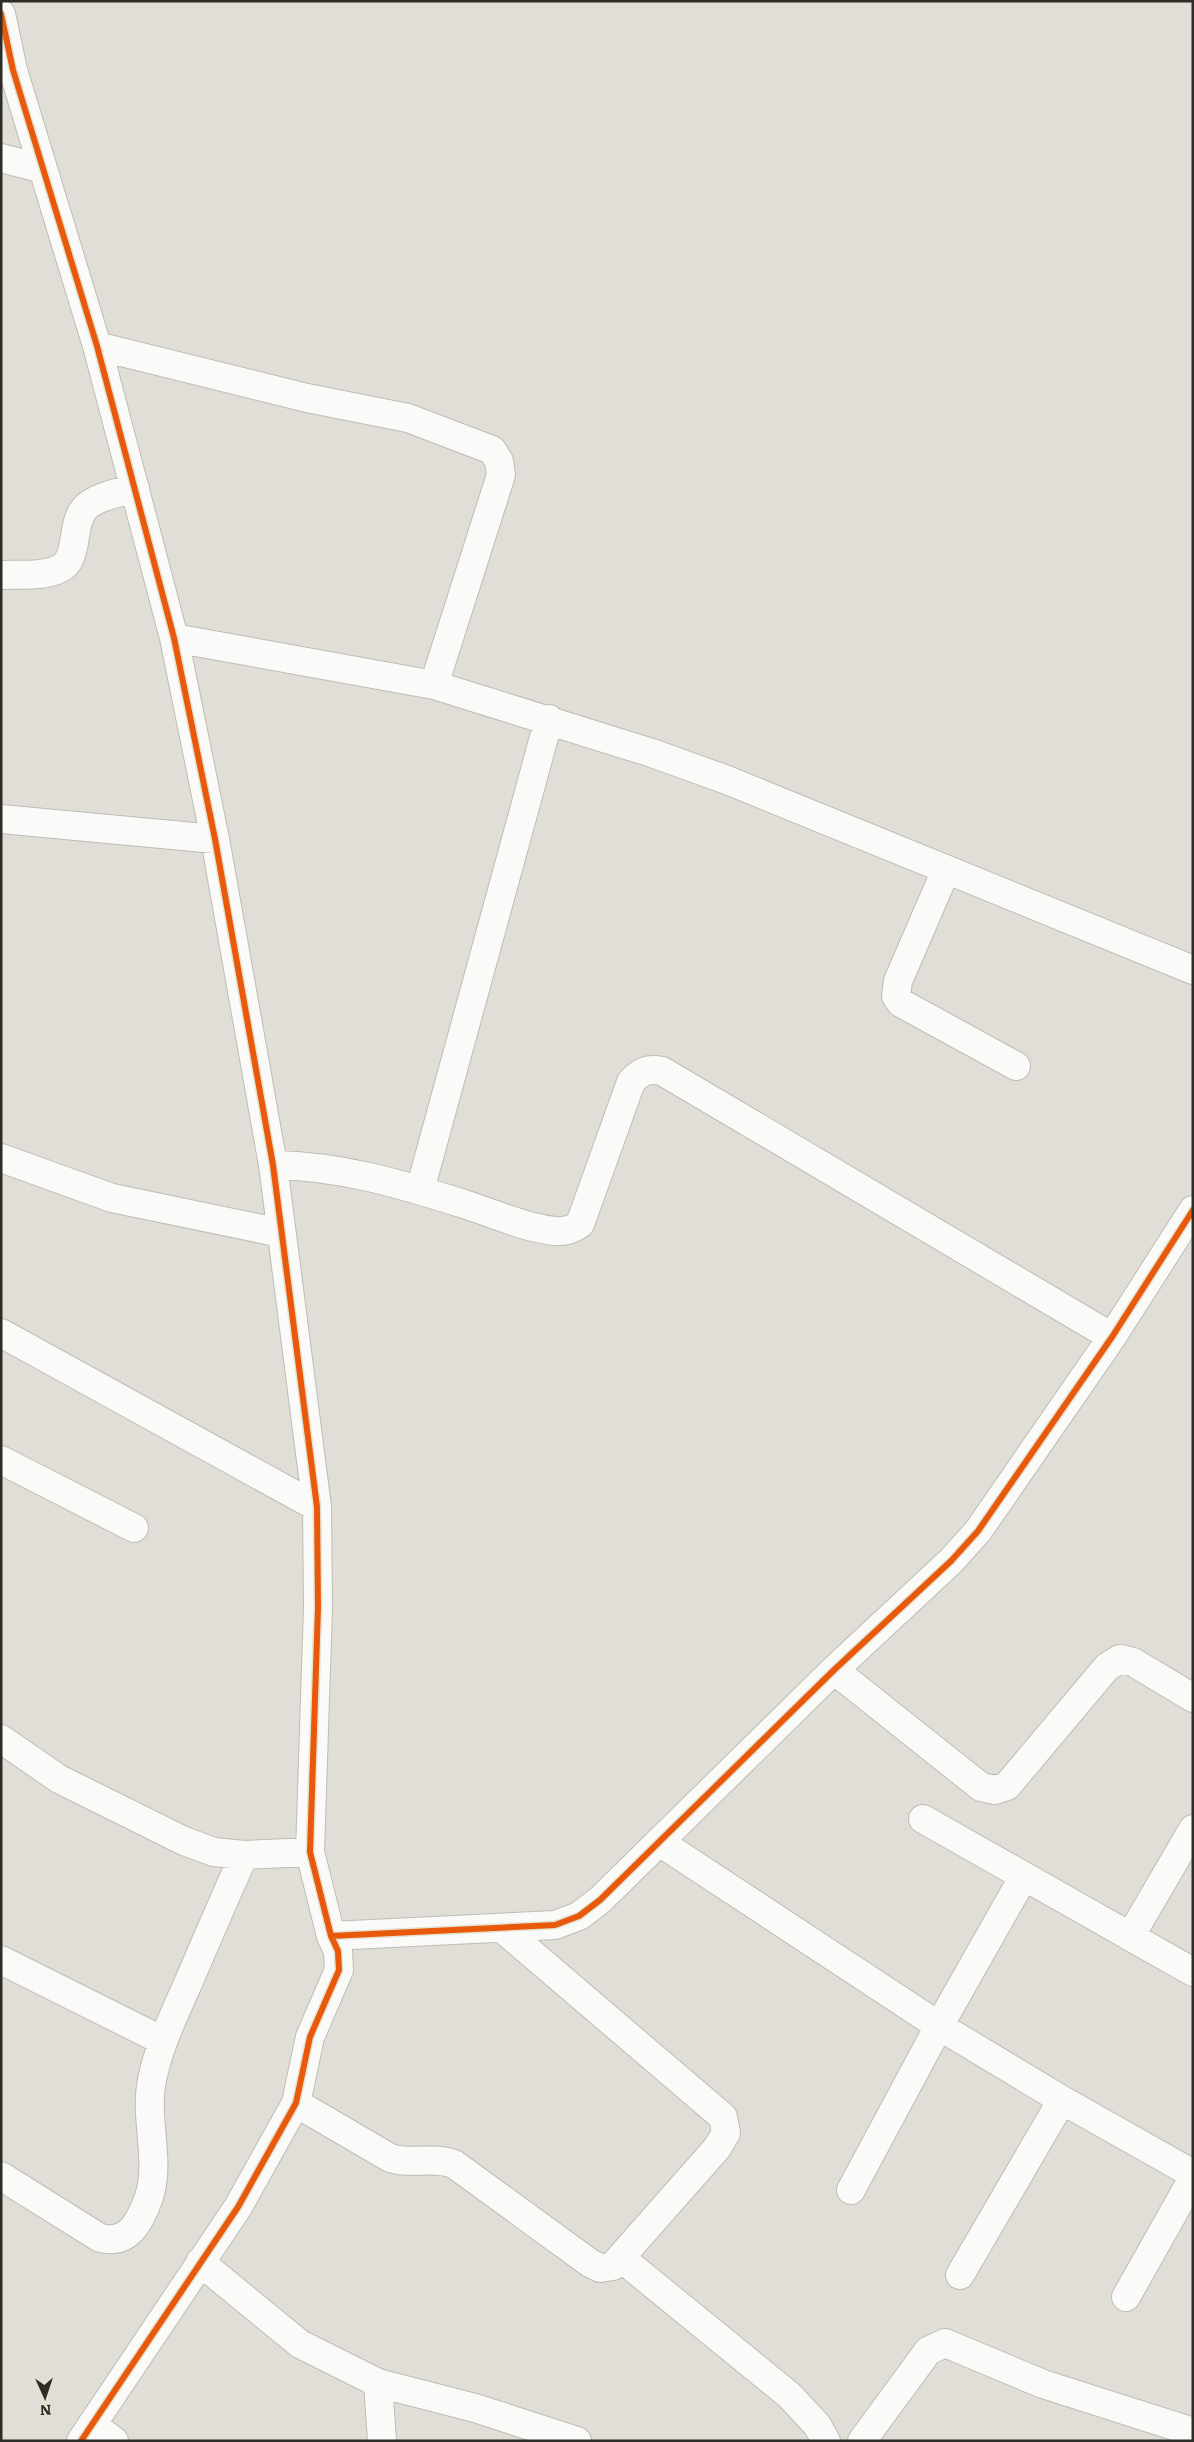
<svg xmlns="http://www.w3.org/2000/svg" width="1194" height="2442" viewBox="0 0 1194 2442" font-family="Literata,serif">
<rect width="100%" height="100%" fill="#e0ded6"/>
<g fill="none" stroke-linecap="round" stroke-linejoin="round">
<defs>
<path id="minor" d="M 1,14 L 13,70 L 97,346 L 174,638 L 215,839 L 273,1165 L 317,1507 L 318,1607 L 310,1852 L 331,1936 L 338,1951 L 339,1970 L 310,2037 L 296,2103 L 238,2207 L 81,2441
M 1,158 L 43,169
M 97,346 L 307,398 L 408,418 L 492,450 L 499,461 L 501,475 L 434,685
M 1,575 C 19,574 42,577 59,569 C 80,560 70,524 85,508 C 97,496 119,493 135,488
M 174,638 L 434,685 L 652,753 L 727,780 L 1193,970
M 1,819 L 215,839
M 946,870 L 898,981 L 896,996 L 901,1003 L 1016,1066
M 1,1158 L 112,1198 L 281,1233
M 273,1165 C 342,1166 401,1184 467,1205 C 495,1214 525,1228 555,1231 C 566,1232 572,1229 580,1224 L 631,1082 C 641,1071 648,1068 662,1071 L 1112,1337
M 420,1190 L 549,719
M 1,1333 L 317,1507
M 1,1460 L 134,1528
M 834,1670 L 981,1787 L 995,1790 L 1007,1786 L 1107,1667 L 1120,1659 L 1133,1662 L 1193,1698
M 1,1739 L 59,1779 L 184,1841 L 214,1852 L 244,1855 L 310,1852
M 923,1819 L 1193,1972
M 661,1843 L 939,2026 L 1062,2100 L 1193,2174
M 331,1936 L 555,1925 L 579,1916 L 600,1900 L 834,1670 L 951,1561 L 978,1531 L 1112,1337 L 1193,1210
M 1130,1937 L 1193,1829
M 1,1960 L 163,2041
M 296,2103 L 390,2158 C 411,2165 433,2156 454,2164 L 590,2263 L 600,2268 L 613,2266 L 717,2148 L 726,2133 L 723,2117 L 503,1929
M 1,2176 L 100,2238 C 129,2245 140,2222 149,2197 C 161,2160 144,2118 152,2080 C 159,2045 175,2013 189,1981 C 207,1939 225,1897 244,1855
M 851,2190 L 939,2026 L 1024,1876
M 621,2258 L 789,2395 L 817,2425 L 826,2441
M 200,2262 L 300,2344 L 378,2383 L 475,2408 L 577,2441
M 960,2275 L 1062,2100
M 1126,2297 L 1193,2178
M 378,2383 L 382,2441
M 92,2424 L 114,2441
M 862,2441 L 928,2351 L 945,2343 L 1043,2384 L 1193,2432"/>
</defs>
<use href="#minor" stroke="#bebcb6" stroke-width="30"/>
<use href="#minor" stroke="#fafaf9" stroke-width="28"/>
<defs>
<path id="cycleway" d="M 1,14 L 13,70 L 97,346 L 174,638 L 215,839 L 273,1165 L 317,1507 L 318,1607 L 310,1852 L 331,1936 L 338,1951 L 339,1970 L 310,2037 L 296,2103 L 238,2207 L 81,2441
M 331,1936 L 555,1925 L 579,1916 L 600,1900 L 834,1670 L 951,1561 L 978,1531 L 1112,1337 L 1193,1210"/>
</defs>
<use href="#cycleway" stroke="#e5e2d1" stroke-width="9"/>
<use href="#cycleway" stroke="#e8590c" stroke-width="6"/>
</g>
<rect width="1194" height="2442" fill="none" stroke="#2e2c26" stroke-width="5"/>
<g transform="translate(45 2397) rotate(177)" stroke="#e5e2d1" stroke-width="4" paint-order="stroke">
<path d="M0-4L9 19L0 12L-9 19Z" fill="#2e2c26"/>
<text y="-8" font-size="14" font-weight="bold" text-anchor="middle" fill="#2e2c26">N</text>
</g>
</svg>
